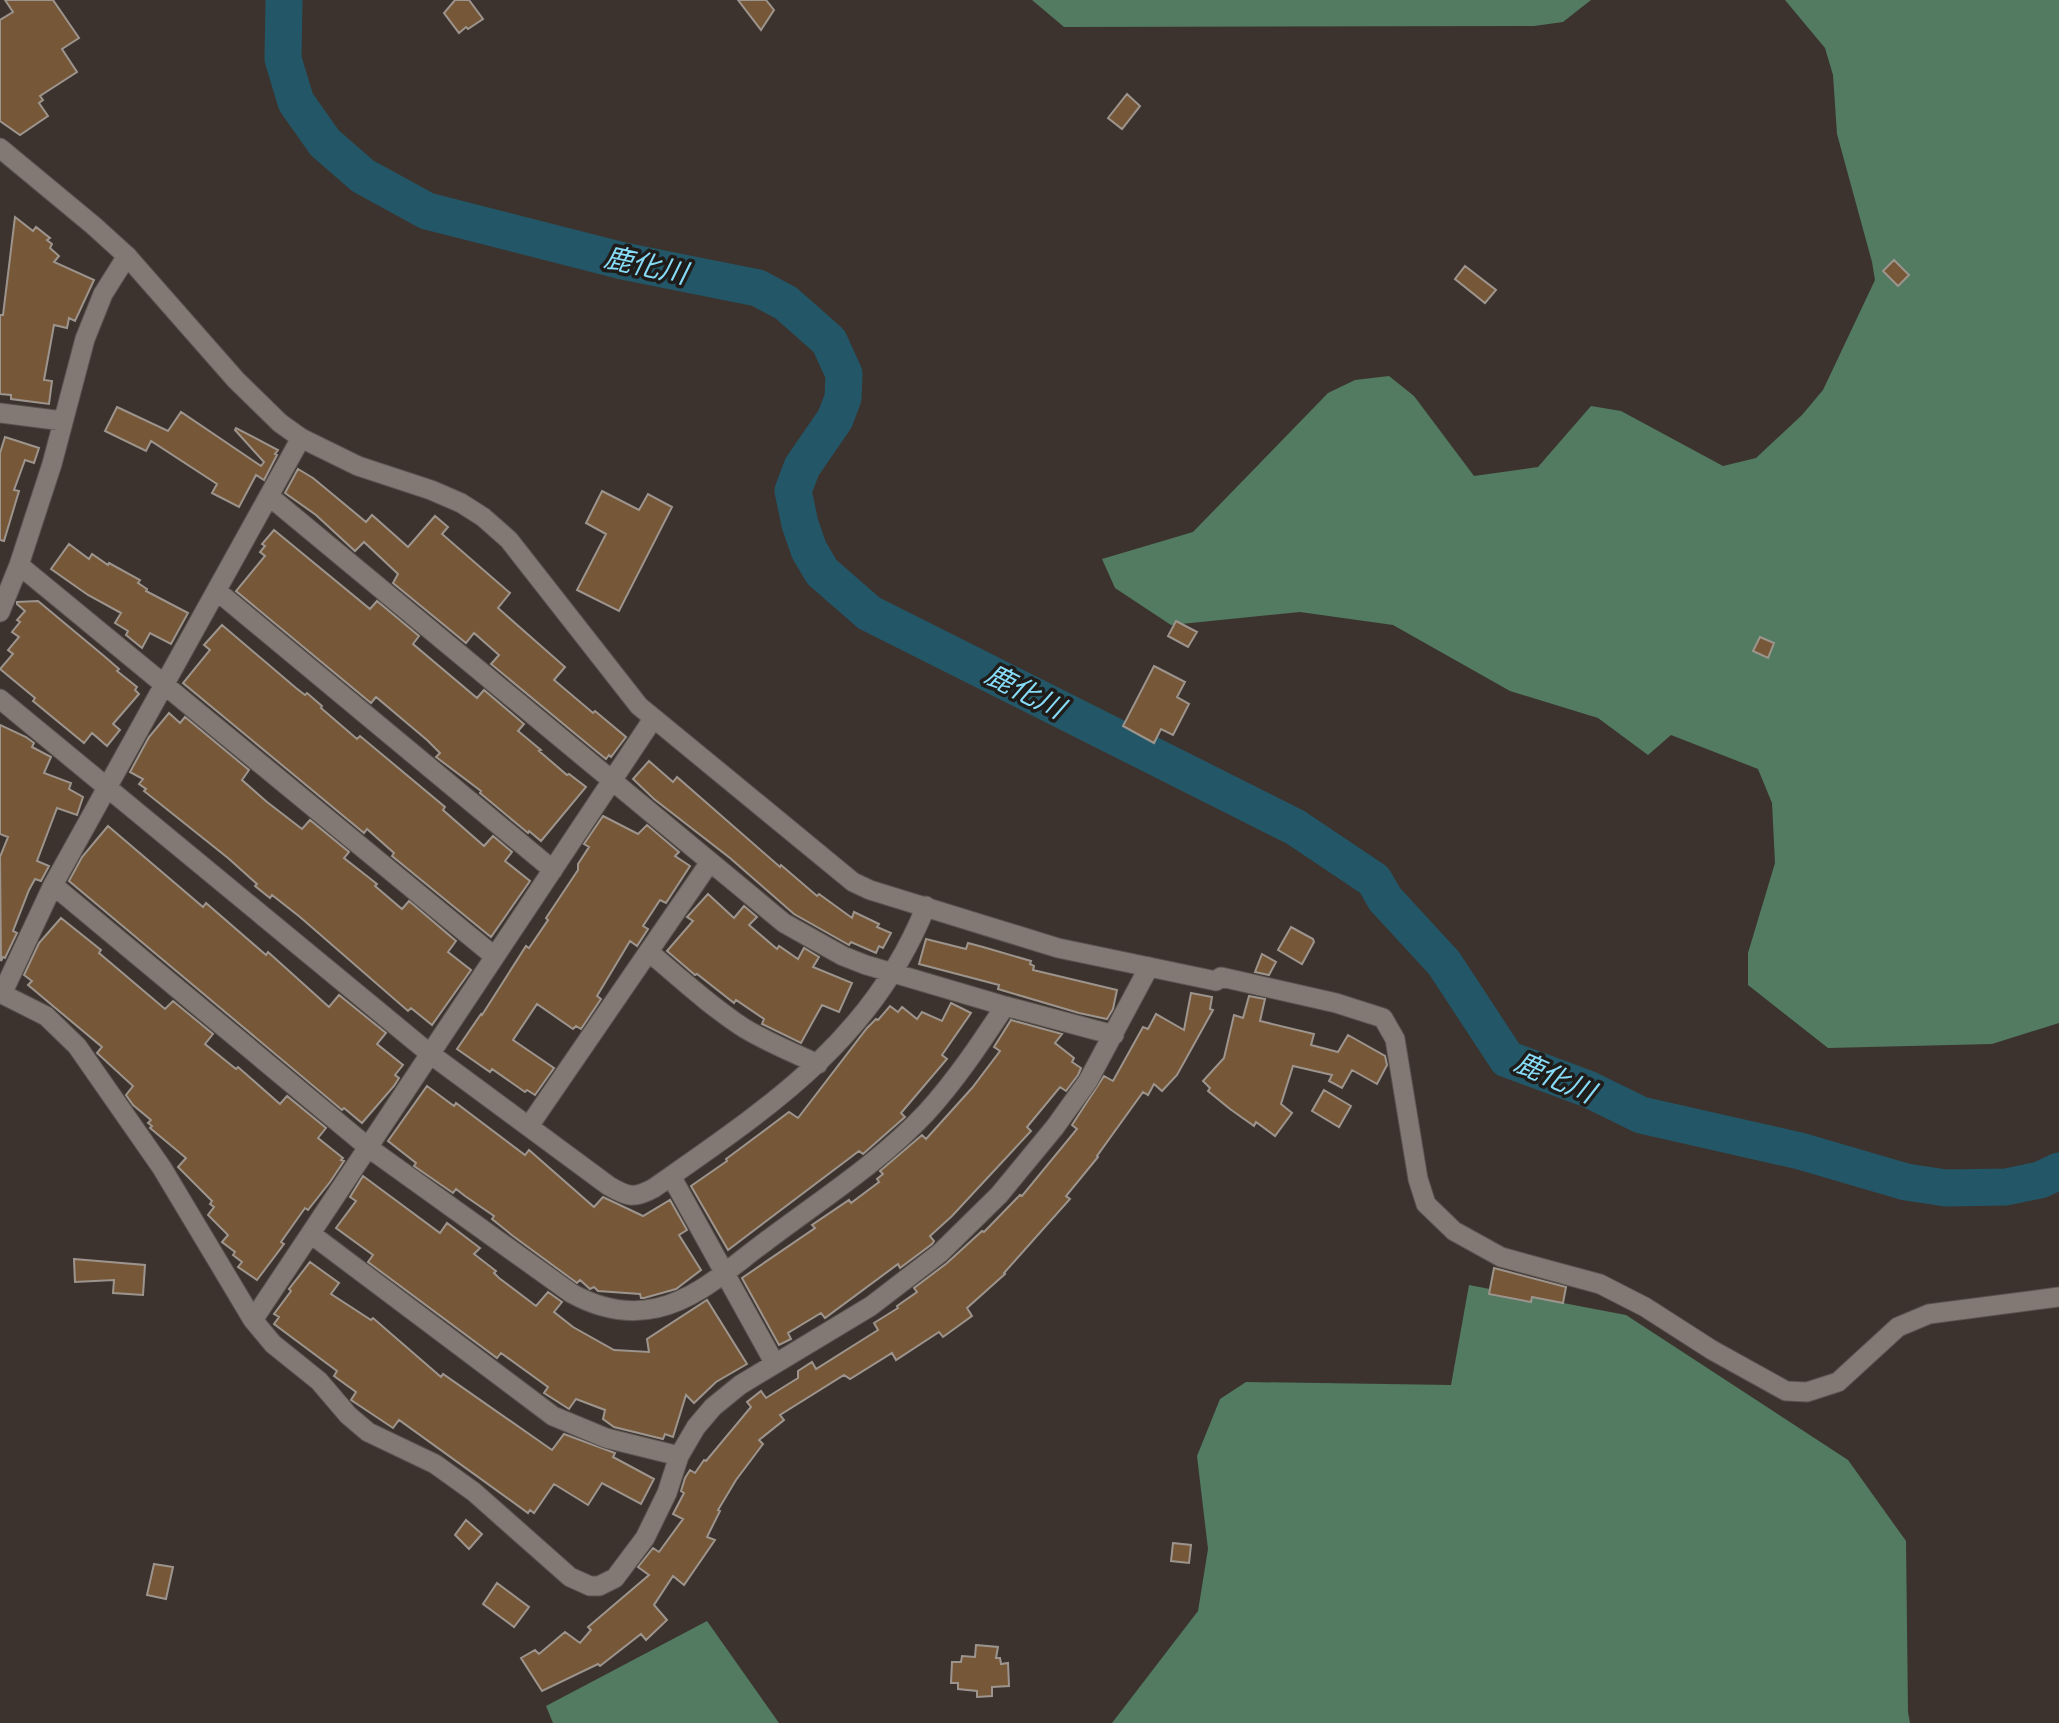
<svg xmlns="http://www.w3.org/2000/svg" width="2059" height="1723" viewBox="0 0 2059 1723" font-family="'Alegreya Sans','Noto Sans JP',sans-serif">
<rect width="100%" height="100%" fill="#3c332f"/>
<path fill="#527b61" d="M 1032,0 L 1591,0 L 1563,22 L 1534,26 L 1064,27 Z
M 1785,0 L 2059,0 L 2059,1023 L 1992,1044 L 1828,1048 L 1748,985 L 1748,953 L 1775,863 L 1772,803 L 1758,769 L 1671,735 L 1648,755 L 1598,718 L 1510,691 L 1393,625 L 1300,612 L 1171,625 L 1115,588 L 1102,559 L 1193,532 L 1328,393 L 1355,380 L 1389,376 L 1414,396 L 1474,476 L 1538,467 L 1591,406 L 1621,411 L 1723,466 L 1756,458 L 1802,415 L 1823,390 L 1875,280 L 1872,262 L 1837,134 L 1833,75 L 1825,48 Z
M 1469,1285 L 1626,1315 L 1848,1460 L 1906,1541 L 1908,1712 L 1910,1723 L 1112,1723 L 1198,1611 L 1208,1549 L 1197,1456 L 1220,1399 L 1246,1382 L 1451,1385 Z
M 707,1621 L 779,1723 L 553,1723 L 546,1706 Z"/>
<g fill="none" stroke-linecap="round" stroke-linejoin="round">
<path stroke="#235767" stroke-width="37" d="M 284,0 L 283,59 L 296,102 L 325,143 L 363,176 L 427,211 L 623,261 L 758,288 L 786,303 L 829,341 L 844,374 L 843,398 L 835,419 L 802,467 L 793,491 L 800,524 L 809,550 L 822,572 L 869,613 L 1295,827 L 1374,880 L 1385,899 L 1444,963 L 1507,1059 L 1588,1089 L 1641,1115 L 1800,1151 L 1906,1182 L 1946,1188 L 2006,1187 L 2040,1180 L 2059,1171"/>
</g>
<path fill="#765738" stroke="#9d958d" stroke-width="2" d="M 5,0 L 53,0 L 79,38 L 62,49 L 77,72 L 40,96 L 43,100 L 39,103 L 48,116 L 20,135 L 0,121 L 0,20 L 13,12 Z
M 455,0 L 469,0 L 483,19 L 468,29 L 466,27 L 459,33 L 444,13 Z
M 738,0 L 766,0 L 774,10 L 761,30 Z
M 1127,94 L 1140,106 L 1122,129 L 1108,118 Z
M 15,217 L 33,231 L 36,227 L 50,238 L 47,240 L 52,244 L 50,248 L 59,256 L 54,262 L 94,280 L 75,321 L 69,318 L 67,328 L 54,325 L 44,380 L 52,381 L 49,404 L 11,399 L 11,395 L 0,394 L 0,315 L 3,315 Z
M 1894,260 L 1909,275 L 1898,286 L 1883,271 Z
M 1465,266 L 1496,290 L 1485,303 L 1455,279 Z
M 117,407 L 168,431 L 181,412 L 261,466 L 264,462 L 235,430 L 236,428 L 278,450 L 275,454 L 277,455 L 264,480 L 256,475 L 239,507 L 212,493 L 217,484 L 151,441 L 146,451 L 105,431 Z
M 5,437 L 39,448 L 34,463 L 25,460 L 14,490 L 19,491 L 4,541 L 0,540 L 0,453 Z
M 298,469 L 313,478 L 366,522 L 372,515 L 408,547 L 435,516 L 448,527 L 442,534 L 510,593 L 498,608 L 565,667 L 554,680 L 593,713 L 595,711 L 626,737 L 611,757 L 609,755 L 606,759 L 590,746 L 491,664 L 499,655 L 474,633 L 466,643 L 393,583 L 398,574 L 364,542 L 355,551 L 316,515 L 285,493 Z
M 602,491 L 639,510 L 648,494 L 672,507 L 619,611 L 577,590 L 606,534 L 586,523 Z
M 274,530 L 370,609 L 377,601 L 419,636 L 413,644 L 477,698 L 484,690 L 524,724 L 518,731 L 541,750 L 539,751 L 567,775 L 569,774 L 586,787 L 541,841 L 529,831 L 528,833 L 480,793 L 481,791 L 436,757 L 440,753 L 427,740 L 376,697 L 371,703 L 236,591 L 265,556 L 260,552 L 265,546 L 262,544 Z
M 69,544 L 89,559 L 92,554 L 108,565 L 109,563 L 140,580 L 138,583 L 147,589 L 146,591 L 188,613 L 171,644 L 150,633 L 142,648 L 126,635 L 128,631 L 115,623 L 121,613 L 88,595 L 51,569 Z
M 38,601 L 104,656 L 119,669 L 117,671 L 137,687 L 135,690 L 139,694 L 113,724 L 120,730 L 107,746 L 92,733 L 84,743 L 33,701 L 35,698 L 0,669 L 13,654 L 8,650 L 19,637 L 12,632 L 20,622 L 17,620 L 25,611 L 17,604 L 17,602 Z
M 1176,621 L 1197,632 L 1188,647 L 1168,636 Z
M 222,625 L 296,688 L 305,695 L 307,693 L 322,706 L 321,708 L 357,739 L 360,736 L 445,807 L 443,810 L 484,846 L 493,836 L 512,852 L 505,861 L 530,881 L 491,937 L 392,856 L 394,853 L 367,829 L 364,833 L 183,683 L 210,650 L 204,645 Z
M 1760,637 L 1774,643 L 1768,658 L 1753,651 Z
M 1154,666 L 1185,682 L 1177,697 L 1189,704 L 1173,735 L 1161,729 L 1154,743 L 1123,726 Z
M 169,713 L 180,723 L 185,717 L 249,770 L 242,780 L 267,802 L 302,829 L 310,820 L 349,852 L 344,858 L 377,884 L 375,886 L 402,909 L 409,901 L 456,941 L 448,952 L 471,970 L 432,1025 L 411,1008 L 408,1011 L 300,917 L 272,895 L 270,898 L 255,886 L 257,884 L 228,858 L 144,791 L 146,789 L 139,784 L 143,779 L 130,772 L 149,737 Z
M 0,725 L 26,737 L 34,743 L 32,747 L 51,757 L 44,773 L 71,783 L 69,789 L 83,797 L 77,815 L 57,808 L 37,861 L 49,866 L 41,881 L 35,879 L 29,890 L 13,931 L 17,933 L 5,958 L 3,957 L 1,961 L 0,857 L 8,837 L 0,834 Z
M 649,761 L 673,782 L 677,777 L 780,867 L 781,865 L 817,896 L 819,894 L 852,918 L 854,912 L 879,924 L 877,927 L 891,933 L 883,948 L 879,946 L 876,953 L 851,942 L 849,945 L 794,914 L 730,858 L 654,799 L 633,779 Z
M 603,816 L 638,834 L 647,825 L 679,852 L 675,856 L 690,866 L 666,903 L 660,900 L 643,926 L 648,929 L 637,946 L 630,941 L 597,996 L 601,999 L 581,1029 L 576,1026 L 573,1029 L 537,1004 L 513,1040 L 554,1068 L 535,1095 L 527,1090 L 525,1092 L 492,1069 L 490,1072 L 457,1049 L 481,1014 L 482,1015 L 526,946 L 529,948 L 548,920 L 546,918 L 578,870 L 578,864 L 589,847 L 584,844 Z
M 108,826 L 203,907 L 206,903 L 266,955 L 268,952 L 329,1007 L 339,995 L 386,1033 L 377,1044 L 403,1065 L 395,1075 L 399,1078 L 394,1086 L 362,1123 L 344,1108 L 342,1110 L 69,881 L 82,857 Z
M 708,894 L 734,918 L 744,906 L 757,917 L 749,925 L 777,949 L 779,946 L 798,959 L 804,948 L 819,957 L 813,967 L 852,983 L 839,1012 L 822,1005 L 801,1043 L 762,1024 L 764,1019 L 736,1000 L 734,1003 L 697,974 L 695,975 L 667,951 L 693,921 L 687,917 Z
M 61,918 L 101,950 L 99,953 L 165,1009 L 173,1001 L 213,1034 L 205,1044 L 236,1069 L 238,1067 L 280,1104 L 287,1096 L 326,1128 L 318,1138 L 343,1158 L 341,1160 L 344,1161 L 330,1182 L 308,1210 L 305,1208 L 281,1242 L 284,1244 L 257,1280 L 238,1267 L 242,1262 L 233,1255 L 235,1252 L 222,1242 L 228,1235 L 208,1215 L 214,1207 L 210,1204 L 212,1201 L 178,1167 L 186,1158 L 150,1128 L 152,1126 L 148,1123 L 151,1120 L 133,1105 L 126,1095 L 133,1086 L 97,1053 L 102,1047 L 28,985 L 32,981 L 24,975 L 39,943 Z
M 1291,927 L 1313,939 L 1314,942 L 1302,964 L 1278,950 Z
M 926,939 L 966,949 L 968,943 L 983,947 L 1031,961 L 1030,964 L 1034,966 L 1033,970 L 1117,990 L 1113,1009 L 1107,1019 L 1079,1013 L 998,989 L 999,985 L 919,964 Z
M 1262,954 L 1276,962 L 1269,975 L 1255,972 Z
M 1191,993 L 1212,997 L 1210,1009 L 1213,1010 L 1177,1075 L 1162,1091 L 1154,1084 L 1148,1095 L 1143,1092 L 1097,1156 L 1098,1157 L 1066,1196 L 1070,1199 L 1004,1273 L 1005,1274 L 967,1308 L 972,1316 L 943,1337 L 939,1332 L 896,1360 L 892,1353 L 850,1379 L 844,1375 L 780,1415 L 784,1420 L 759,1440 L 763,1444 L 736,1480 L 718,1510 L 720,1511 L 707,1537 L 715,1540 L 684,1585 L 673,1576 L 654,1605 L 667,1620 L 646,1640 L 641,1634 L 600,1666 L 598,1664 L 542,1691 L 521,1658 L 535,1650 L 539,1654 L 565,1632 L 580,1643 L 591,1630 L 588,1627 L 649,1575 L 638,1567 L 653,1548 L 659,1552 L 683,1519 L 673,1514 L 684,1493 L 681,1491 L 685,1478 L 690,1470 L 695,1473 L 704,1460 L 706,1461 L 751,1407 L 747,1402 L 761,1391 L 766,1398 L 798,1378 L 798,1371 L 812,1362 L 816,1369 L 878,1330 L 874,1323 L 898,1308 L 897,1306 L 917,1292 L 914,1288 L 947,1263 L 982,1231 L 984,1232 L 1020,1195 L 1022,1196 L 1077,1129 L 1072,1125 L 1104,1076 L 1113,1081 L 1143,1027 L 1148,1029 L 1156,1014 L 1184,1030 Z
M 1249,996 L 1265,999 L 1260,1021 L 1314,1034 L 1311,1045 L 1338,1052 L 1348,1035 L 1385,1056 L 1387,1065 L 1377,1084 L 1352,1070 L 1342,1088 L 1329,1081 L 1332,1075 L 1293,1066 L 1281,1104 L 1292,1113 L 1275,1136 L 1256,1122 L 1254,1126 L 1230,1109 L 1208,1091 L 1210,1088 L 1203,1081 L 1224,1058 L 1234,1015 L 1243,1018 Z
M 951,1003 L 971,1013 L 942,1055 L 947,1059 L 901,1113 L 905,1117 L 863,1154 L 859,1151 L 728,1250 L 691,1186 L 727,1161 L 726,1159 L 789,1112 L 798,1118 L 867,1028 L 876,1019 L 878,1020 L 890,1006 L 898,1012 L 902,1007 L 917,1019 L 922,1012 L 942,1021 Z
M 1011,1020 L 1062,1034 L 1055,1043 L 1074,1058 L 1072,1062 L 1081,1068 L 1078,1075 L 1066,1091 L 1060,1087 L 1027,1127 L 1031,1131 L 952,1216 L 930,1236 L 934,1241 L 932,1244 L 900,1268 L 898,1264 L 825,1318 L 821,1313 L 788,1333 L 791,1339 L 779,1345 L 742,1278 L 815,1228 L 812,1225 L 849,1200 L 851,1203 L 879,1182 L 877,1179 L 883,1174 L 880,1171 L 922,1135 L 926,1139 L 972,1088 L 1000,1051 L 994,1047 Z
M 427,1086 L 454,1106 L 456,1103 L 525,1155 L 529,1150 L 594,1207 L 603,1197 L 643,1216 L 670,1200 L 687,1230 L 679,1235 L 701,1270 L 676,1289 L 644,1298 L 641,1298 L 640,1294 L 598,1291 L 594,1287 L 590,1289 L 580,1280 L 577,1283 L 513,1236 L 492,1219 L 494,1216 L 465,1196 L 456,1189 L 453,1193 L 414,1166 L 416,1163 L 388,1141 Z
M 1324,1090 L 1351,1106 L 1339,1127 L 1312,1111 Z
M 363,1176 L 440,1233 L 447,1223 L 480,1248 L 474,1254 L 496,1271 L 494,1273 L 499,1278 L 536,1306 L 548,1292 L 562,1302 L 554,1312 L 573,1327 L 614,1350 L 649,1352 L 647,1339 L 707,1300 L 747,1364 L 716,1382 L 694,1403 L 686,1395 L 673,1437 L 665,1434 L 663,1439 L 614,1427 L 603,1419 L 605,1410 L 576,1399 L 569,1409 L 544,1393 L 548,1387 L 501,1353 L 497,1358 L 368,1262 L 373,1255 L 336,1228 L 356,1201 L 350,1197 Z
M 74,1259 L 145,1265 L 143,1295 L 113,1293 L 114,1280 L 75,1282 Z
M 310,1262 L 339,1283 L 331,1294 L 371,1320 L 373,1318 L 441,1377 L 443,1374 L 552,1450 L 564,1434 L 615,1453 L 613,1457 L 654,1479 L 641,1504 L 602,1483 L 588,1505 L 554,1484 L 534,1513 L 530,1510 L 528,1513 L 399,1420 L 393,1428 L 351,1400 L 356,1392 L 334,1376 L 337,1371 L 274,1324 L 279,1317 L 274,1314 L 291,1291 L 289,1289 Z
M 1494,1268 L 1566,1287 L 1563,1303 L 1532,1297 L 1531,1302 L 1489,1294 Z
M 466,1520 L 482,1534 L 469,1549 L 455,1535 Z
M 1173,1543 L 1191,1545 L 1189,1563 L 1171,1561 Z
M 154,1564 L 173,1567 L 166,1599 L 147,1595 Z
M 497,1583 L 529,1607 L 514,1627 L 483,1604 Z
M 976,1645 L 998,1647 L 996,1658 L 1000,1658 L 1001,1664 L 1008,1663 L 1009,1686 L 992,1687 L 992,1696 L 977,1697 L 977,1691 L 958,1689 L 958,1683 L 951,1683 L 952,1662 L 961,1662 L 962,1656 L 975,1657 Z"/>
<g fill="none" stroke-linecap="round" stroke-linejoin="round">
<defs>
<path id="minor" d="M 0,413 L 63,421
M 301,438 L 53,885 L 369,1148 L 571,1293 C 598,1308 626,1315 657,1308 C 698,1299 732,1266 765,1242 C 819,1201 879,1163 926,1113 C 956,1080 980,1044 1005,1006
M 269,496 L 784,923 L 843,956 L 866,965 L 1005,1006 L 1114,1035
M 19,565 L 494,956
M 217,591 L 553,870
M 0,612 L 19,565 L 52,464 L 85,339 L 103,294 L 127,256
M 0,699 L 429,1053 L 609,1186 C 628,1197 634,1199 654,1188 C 767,1109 873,1040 926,906
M 649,952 C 680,978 710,1006 744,1028 C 767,1042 793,1053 818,1064
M 0,993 L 46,1016 L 77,1046 L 162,1168 L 253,1320 L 273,1344 L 319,1381 L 348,1415 L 368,1432 L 435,1464 L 474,1492 L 570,1577 L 590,1586 L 599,1586 L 615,1578 L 645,1538 L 667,1493 L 679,1456 L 696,1427 L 713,1407 L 740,1385 L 871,1306 L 940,1253 L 999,1195 L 1055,1127 L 1088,1081 L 1149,967 L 1216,981 L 1221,977 L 1336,1003 L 1383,1018 L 1395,1039 L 1418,1179 L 1426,1204 L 1454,1231 L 1501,1257 L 1600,1284 L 1645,1307 L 1712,1350 L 1786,1391 L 1807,1392 L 1838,1382 L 1898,1327 L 1929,1314 L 2059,1297
M 2,994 L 53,885
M 529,1126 L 710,862
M 671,1176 L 775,1364
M 311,1234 L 553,1416 L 606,1438 L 679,1456
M 253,1320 L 653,719"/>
<path id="tertiary" d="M 0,148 L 94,226 L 127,256 L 236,380 L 280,423 L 301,438 L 358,466 L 431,490 L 461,503 L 483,517 L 509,540 L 639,706 L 853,882 L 870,890 L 1058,948 L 1149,967"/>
</defs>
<use href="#minor" stroke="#5a534f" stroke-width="21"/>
<use href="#tertiary" stroke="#5a534f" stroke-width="21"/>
<use href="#minor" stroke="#837974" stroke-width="19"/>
<use href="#tertiary" stroke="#837974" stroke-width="19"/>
</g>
<g text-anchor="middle" stroke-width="7" stroke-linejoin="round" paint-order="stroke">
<g font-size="28" font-style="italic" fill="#86dbf7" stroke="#201c1a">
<text transform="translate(646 265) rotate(12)" y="10">鹿化川</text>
<text transform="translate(1025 691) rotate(27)" y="10">鹿化川</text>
<text transform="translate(1555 1077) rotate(24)" y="10">鹿化川</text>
</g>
</g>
</svg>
